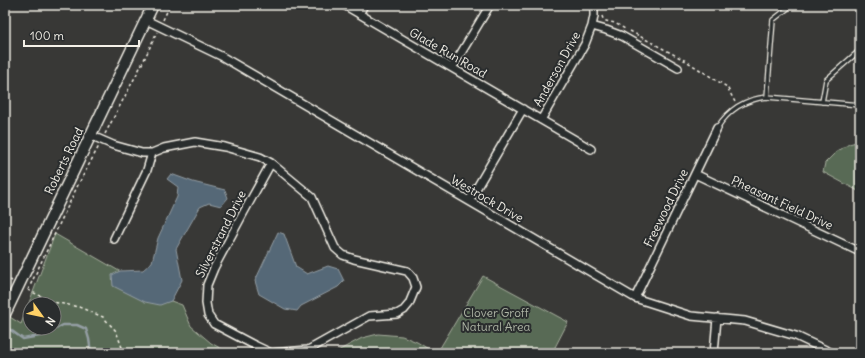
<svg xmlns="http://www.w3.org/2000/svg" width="865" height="358" viewBox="0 0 865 358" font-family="Delius,sans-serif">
<rect width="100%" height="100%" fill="#383836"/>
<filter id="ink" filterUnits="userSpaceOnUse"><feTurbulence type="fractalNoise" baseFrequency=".025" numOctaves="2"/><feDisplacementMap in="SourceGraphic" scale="8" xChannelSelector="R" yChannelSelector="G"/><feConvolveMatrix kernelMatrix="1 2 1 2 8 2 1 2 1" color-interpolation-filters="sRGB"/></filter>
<g filter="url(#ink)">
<path fill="#596b54" stroke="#a6ae9e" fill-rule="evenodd" d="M 860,141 L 860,192 L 823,172 L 825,163 L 835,153 L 849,144 Z
M 55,234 L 171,301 L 182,305 L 191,326 L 211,343 L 229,353 L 5,353 L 5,314 L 21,324 ZM 30,304 L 54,304 L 54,328 L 30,328 Z
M 483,276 L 568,322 L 552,353 L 437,353 Z
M 378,334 L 402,336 L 417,342 L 435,353 L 334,353 L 362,338 Z"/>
<path fill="#546777" stroke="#949ea4" d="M 171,174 L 193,182 L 225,190 L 228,198 L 221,206 L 209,203 L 200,207 L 176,249 L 182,280 L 171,301 L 160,305 L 145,302 L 113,286 L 112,275 L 120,271 L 143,270 L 152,262 L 158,238 L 177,197 L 178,187 L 167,179 Z
M 278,232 L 284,234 L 296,267 L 307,274 L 328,266 L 338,269 L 344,281 L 338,287 L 301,306 L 297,311 L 285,309 L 259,294 L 255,281 Z"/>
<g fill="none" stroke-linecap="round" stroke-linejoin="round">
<path stroke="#949ea4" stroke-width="2.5" d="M 5,326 L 23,339 L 45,335 L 63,325 L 77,325 L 86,329 L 89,339 L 91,353"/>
<defs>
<path id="lane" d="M 767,97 L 773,20 L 792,5
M 822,102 L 826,80 L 860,50
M 717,128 C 729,109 745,99 767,97 L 860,105"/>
<path id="street" d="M 344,5 L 591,149
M 359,14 L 364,5
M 146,20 L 221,56 L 635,298 L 691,316 L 745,321 L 796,336 L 832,353
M 592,26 L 606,30 L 622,36 L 678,68
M 452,68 L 490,5
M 541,120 L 585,44 L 592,26 L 594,16 L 594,5
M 90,135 L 113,145 L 142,153 L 152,153 L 164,148 L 195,142 L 225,147 L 260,157 L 271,163 L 312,197 L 335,248 L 343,255 L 354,259 L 407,271 L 413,278 L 416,287 L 409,304 L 404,310 L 397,314 L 369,316 L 308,350 L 271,353 L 254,345 L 214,324 L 208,315 L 206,303 L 207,285 L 214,268 L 244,212 L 271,163
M 695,174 L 860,252
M 469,201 L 523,109
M 114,239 L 147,170 L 152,153
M 635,298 L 717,128
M 714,353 L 717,318"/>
<path id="secondary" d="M 5,314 L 153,5"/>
</defs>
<use href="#lane" stroke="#f4f1e8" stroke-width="6"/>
<use href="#street" stroke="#f4f1e8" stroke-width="10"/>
<use href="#secondary" stroke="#f4f1e8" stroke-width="13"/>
<path stroke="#f4f1e8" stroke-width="1.5" stroke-dasharray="3 3" stroke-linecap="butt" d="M 602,16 L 603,19 L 606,21 L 615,23 L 625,29
M 163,20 L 170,5
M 630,31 L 686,61 L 727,87 L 735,102
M 105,134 L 143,62 L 157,32
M 5,277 L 12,281
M 28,290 L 78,185 L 99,146
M 28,290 L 53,302 L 79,307 L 103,317 L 116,331 L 124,353"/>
<use href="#lane" stroke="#2a2d2e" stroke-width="3.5"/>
<use href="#street" stroke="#2a2d2e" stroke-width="7"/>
<use href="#secondary" stroke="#2a2d2e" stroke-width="10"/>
</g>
</g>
<g text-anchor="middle" stroke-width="4" stroke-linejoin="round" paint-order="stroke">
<g font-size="12" fill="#f4f1e8" stroke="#2a2d2e">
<text transform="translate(448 53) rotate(30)" y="4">Glade Run Road</text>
<text transform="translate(557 69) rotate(-61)" y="4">Anderson Drive</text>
<text transform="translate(64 161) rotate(-64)" y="4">Roberts Road</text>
<text transform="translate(487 199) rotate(30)" y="4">Westrock Drive</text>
<text transform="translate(782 203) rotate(25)" y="4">Pheasant Field Drive</text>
<text transform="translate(666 208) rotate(-64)" y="4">Freewood Drive</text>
<text transform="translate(221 234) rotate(-63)" y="4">Silverstrand Drive</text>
</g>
<g font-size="12" fill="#aeb5a5" stroke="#2a2d2e">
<text x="496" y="317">Clover Groff<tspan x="496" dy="14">Natural Area</tspan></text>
</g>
</g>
<rect width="865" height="358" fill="none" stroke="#2a2d2e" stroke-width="20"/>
<rect x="10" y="10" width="845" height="338" fill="none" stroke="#f4f1e8" stroke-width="1.5" filter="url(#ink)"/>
<g transform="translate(42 316) rotate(123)"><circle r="19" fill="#2a2d2e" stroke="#7b7b78"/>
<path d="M0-3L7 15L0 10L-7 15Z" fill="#ffd166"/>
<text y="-6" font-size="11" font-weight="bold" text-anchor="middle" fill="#f4f1e8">N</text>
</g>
<path d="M24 40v6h115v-6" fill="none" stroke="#f4f1e8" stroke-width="2"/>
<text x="30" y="40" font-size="12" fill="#f4f1e8" stroke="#2a2d2e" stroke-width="3" paint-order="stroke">100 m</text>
</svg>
